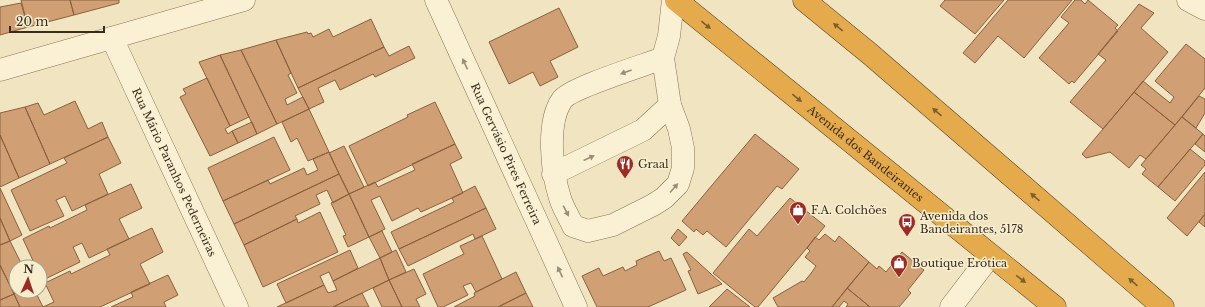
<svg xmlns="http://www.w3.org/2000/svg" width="1205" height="307" viewBox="0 0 1205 307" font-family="'Libre Baskerville',serif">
<rect width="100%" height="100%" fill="#f0e5c0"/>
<path fill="#d0a074" stroke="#8a603c" d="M 21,0 L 70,0 L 74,15 L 28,27 Z
M 70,0 L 119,0 L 119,3 L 74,15 Z
M 945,0 L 1004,0 L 975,34 L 940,6 Z
M 1008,0 L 1072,0 L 1024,58 L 998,36 L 975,63 L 963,53 Z
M 1075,0 L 1081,0 L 1085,4 L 1088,0 L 1118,25 L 1115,28 L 1118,31 L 1074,83 L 1072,81 L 1069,84 L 1039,58 L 1069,23 L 1061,17 Z
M 21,3 L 28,27 L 0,35 L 0,7 Z
M 1139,4 L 1154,13 L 1141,28 L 1168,52 L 1103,129 L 1070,102 L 1106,60 L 1098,54 Z
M 559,8 L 578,47 L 550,61 L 558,77 L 540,86 L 533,72 L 509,84 L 489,42 Z
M 371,19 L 384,47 L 298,88 L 276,40 L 307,32 L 308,34 L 311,33 L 313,37 L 329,29 L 333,37 Z
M 276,40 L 291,73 L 288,75 L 297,93 L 285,99 L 287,105 L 303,97 L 309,109 L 277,124 L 241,50 Z
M 1186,44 L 1205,59 L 1205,88 L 1175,125 L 1134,92 L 1143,81 L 1170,103 L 1174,97 L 1155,81 Z
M 409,46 L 415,58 L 375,77 L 373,74 L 340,90 L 335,80 L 318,88 L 324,102 L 309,109 L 298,88 L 384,47 L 389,56 Z
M 241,50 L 277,124 L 257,134 L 220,55 Z
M 220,55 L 249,117 L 230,126 L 199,62 Z
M 207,78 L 230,126 L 225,129 L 228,134 L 232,131 L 238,143 L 210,156 L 180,97 L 186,94 L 183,89 Z
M 1134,92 L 1175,125 L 1146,159 L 1140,155 L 1129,168 L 1110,152 L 1086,158 L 1082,154 Z
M 1199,96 L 1205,99 L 1205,113 L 1196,128 L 1182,117 Z
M 75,101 L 88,129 L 102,122 L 108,137 L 50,164 L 25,107 L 38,103 L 44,115 Z
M 435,102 L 455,144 L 368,186 L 349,146 L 408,117 L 407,115 Z
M 25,107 L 50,164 L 19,178 L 0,135 L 0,113 Z
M 309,109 L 329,152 L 308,161 L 297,138 L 291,142 L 282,122 Z
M 1182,117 L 1203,134 L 1158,187 L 1142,174 L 1146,169 L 1141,165 Z
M 252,122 L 257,134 L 238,143 L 232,131 Z
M 755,134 L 799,169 L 782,189 L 777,186 L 726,247 L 707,231 L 703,235 L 696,229 L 694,232 L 682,221 Z
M 1203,134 L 1205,136 L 1205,152 L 1195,144 Z
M 0,135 L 19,178 L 0,187 Z
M 108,137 L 121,163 L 99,174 L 108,194 L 72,211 L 65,196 L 56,200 L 64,216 L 30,231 L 11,190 L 67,163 L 64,158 Z
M 274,137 L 290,170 L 223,201 L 208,168 Z
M 455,144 L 462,158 L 450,164 L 463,193 L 421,212 L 418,208 L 392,221 L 380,196 L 371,200 L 385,229 L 369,237 L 349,194 L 375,182 L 378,187 L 415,170 L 412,164 Z
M 344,146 L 364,187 L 349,194 L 329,153 Z
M 1190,149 L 1205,161 L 1205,165 L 1175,201 L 1158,187 Z
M 329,152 L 339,174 L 234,224 L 223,201 L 268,180 L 270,184 L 304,168 L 307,175 L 318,170 L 313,159 Z
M 1205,172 L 1205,214 L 1187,236 L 1167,218 Z
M 339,174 L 349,194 L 333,203 L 327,190 L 316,195 L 320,204 L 295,216 L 297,219 L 244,245 L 234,224 Z
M 131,184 L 142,208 L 119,219 L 129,239 L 89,258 L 82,243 L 73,247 L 80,262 L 43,280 L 40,275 L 40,267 L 36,267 L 23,239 L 49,226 L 50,228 L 87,210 L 85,205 Z
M 475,186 L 486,208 L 399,249 L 391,232 L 454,202 L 452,198 Z
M 0,188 L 22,235 L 10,241 L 0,218 Z
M 349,194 L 369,237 L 348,247 L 343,236 L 346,235 L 331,203 Z
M 790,198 L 825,226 L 758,307 L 755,307 L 713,273 L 749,229 L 757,236 Z
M 486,208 L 496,229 L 475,239 L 473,234 L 408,266 L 399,249 Z
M 320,212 L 338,252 L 263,287 L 244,245 L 297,219 L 298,223 Z
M 1205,214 L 1205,227 L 1199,222 Z
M 0,218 L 10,241 L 0,245 Z
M 152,228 L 163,252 L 140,264 L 150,284 L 100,307 L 20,307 L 14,294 L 20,291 L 35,291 L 43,307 L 54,302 L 45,283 L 70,271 L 71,274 L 110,255 L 107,249 Z
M 678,229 L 687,237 L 679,246 L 671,238 Z
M 382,231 L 392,252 L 380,258 L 369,237 Z
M 825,234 L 835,242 L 839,236 L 869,262 L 832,307 L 778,307 L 773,298 L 802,281 L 804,282 L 812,272 L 816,266 L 805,257 L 810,251 L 807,248 L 815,237 L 819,240 Z
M 482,236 L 502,279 L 476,292 L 471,283 L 463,286 L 468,295 L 443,307 L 438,307 L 423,274 L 464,254 L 460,246 Z
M 10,241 L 23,267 L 16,267 L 16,291 L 20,291 L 14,294 L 0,265 L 0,245 Z
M 350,250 L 358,268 L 333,281 L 329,272 L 320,276 L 324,285 L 286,303 L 277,284 Z
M 396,250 L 406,272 L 389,280 L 380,258 Z
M 659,251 L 664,261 L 671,258 L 686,290 L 648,307 L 597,307 L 582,276 L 599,268 L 603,276 L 623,267 L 625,271 L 637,265 L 636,261 Z
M 687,252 L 711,274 L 722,284 L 698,294 L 688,271 L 691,270 L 683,254 Z
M 902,252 L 924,270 L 908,290 L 911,293 L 899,307 L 870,307 L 847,288 L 869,262 L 877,269 L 879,266 L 886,272 Z
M 380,258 L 389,280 L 362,293 L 333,307 L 277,307 L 324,285 L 328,293 L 337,290 L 333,281 Z
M 0,265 L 14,294 L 0,300 Z
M 414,269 L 426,294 L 416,299 L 420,307 L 402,307 L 389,280 Z
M 516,272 L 526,293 L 498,307 L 454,307 L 475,296 L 474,293 Z
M 168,275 L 178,295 L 164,302 L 166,307 L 111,307 L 133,297 L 131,292 Z
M 389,280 L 402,307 L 382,307 L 373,288 Z
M 847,288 L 870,307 L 846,307 L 848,304 L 844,301 L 839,307 L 832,307 Z
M 727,289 L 750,307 L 709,307 Z
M 362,293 L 369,307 L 333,307 Z
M 526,293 L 533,307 L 498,307 Z
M 14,294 L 20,307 L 0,307 L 0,300 Z"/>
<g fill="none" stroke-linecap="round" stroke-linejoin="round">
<defs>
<g id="minor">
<path id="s1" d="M 436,0 L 576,307"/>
<path d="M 1188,0 L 1205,9"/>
<path id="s2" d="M 112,38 L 237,307"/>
<path d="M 663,58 C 645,65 570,88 562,100 C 546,123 552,173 560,198 C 563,208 569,217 573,226 L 588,231 L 613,225 L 653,205 L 664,198 L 678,184 L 683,168 L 683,148 L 679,129 L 670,105 L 663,58 L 669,36 L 673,0"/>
<path d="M 0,70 L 244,0"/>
<path d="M 553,174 L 643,130 L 670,105"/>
<path d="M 951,307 L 990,256"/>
</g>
<g id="highway">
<path id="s3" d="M 676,0 L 1055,307"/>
<path d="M 804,0 L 870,54 L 1163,307"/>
</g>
</defs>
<use href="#minor" stroke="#8a7557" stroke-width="23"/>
<use href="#highway" stroke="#57432c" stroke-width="23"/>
<use href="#minor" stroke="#faf1d4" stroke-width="22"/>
<use href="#highway" stroke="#e4aa4c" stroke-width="22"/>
</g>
<defs><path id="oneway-solid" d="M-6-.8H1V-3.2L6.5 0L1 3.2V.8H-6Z"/></defs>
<g fill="#7d5e2f">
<use href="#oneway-solid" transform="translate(706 25) rotate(39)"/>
<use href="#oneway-solid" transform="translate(838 27) rotate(-141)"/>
<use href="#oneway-solid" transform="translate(797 98) rotate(39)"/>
<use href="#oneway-solid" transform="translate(937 112) rotate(-139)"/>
<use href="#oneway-solid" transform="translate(1035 197) rotate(-139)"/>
<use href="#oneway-solid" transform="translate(1021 279) rotate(37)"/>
<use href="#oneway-solid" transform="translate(1133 282) rotate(-139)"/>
</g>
<g fill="#9a8e78">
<use href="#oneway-solid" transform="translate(465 64) rotate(-115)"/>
<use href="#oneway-solid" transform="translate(626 72) rotate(160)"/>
<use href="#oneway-solid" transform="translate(589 158) rotate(-25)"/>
<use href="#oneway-solid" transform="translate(674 188) rotate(-49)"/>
<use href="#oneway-solid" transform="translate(566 211) rotate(63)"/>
<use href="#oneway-solid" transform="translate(560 272) rotate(-115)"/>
</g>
<defs>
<symbol id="restaurant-pin" viewBox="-11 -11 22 30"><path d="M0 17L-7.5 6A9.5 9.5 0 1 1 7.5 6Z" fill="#9c2b24" stroke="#f7eed0"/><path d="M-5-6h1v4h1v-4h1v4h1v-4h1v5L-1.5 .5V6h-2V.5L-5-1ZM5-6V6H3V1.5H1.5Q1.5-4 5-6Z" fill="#fff"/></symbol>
<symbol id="shop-pin" viewBox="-11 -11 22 30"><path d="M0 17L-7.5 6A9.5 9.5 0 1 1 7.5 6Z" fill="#9c2b24" stroke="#f7eed0"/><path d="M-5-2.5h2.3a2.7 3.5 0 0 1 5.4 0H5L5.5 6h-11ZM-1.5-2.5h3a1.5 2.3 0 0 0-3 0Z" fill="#fff"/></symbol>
<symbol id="bus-pin" viewBox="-11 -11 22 30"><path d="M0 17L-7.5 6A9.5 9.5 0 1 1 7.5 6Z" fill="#9c2b24" stroke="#f7eed0"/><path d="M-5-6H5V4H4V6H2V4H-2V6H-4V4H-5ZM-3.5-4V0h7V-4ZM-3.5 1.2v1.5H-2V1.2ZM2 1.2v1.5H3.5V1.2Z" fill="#fff"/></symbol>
</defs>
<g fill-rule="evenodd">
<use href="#restaurant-pin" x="615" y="154" width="20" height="27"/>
<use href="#shop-pin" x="788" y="200" width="20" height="27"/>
<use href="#bus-pin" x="897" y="212" width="20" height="27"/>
<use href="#shop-pin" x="889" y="253" width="20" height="27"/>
</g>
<g text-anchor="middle" stroke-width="3" stroke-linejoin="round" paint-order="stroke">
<g font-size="11" fill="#392c1c" stroke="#f7eed0">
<text dy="4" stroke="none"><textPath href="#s1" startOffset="169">Rua Gervásio Pires Ferreira</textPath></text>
<text dy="4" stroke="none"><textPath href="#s3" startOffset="244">Avenida dos Bandeirantes</textPath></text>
<text dy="4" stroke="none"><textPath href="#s2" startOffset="148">Rua Mário Paranhos Pederneiras</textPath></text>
</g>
<g font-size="11" fill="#392c1c" stroke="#f7eed0" text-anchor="start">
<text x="638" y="168">Graal</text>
<text x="811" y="214">F.A. Colchões</text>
<text x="920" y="220">Avenida dos<tspan x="920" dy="13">Bandeirantes, 5178</tspan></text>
<text x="912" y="267">Boutique Erótica</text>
</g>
</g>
<g transform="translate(28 279) rotate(3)"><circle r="19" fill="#f7eed0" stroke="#aba088"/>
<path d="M0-3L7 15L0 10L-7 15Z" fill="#9c2b24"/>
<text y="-6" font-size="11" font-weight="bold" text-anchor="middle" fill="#392c1c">N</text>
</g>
<path d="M10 26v6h94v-6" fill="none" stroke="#392c1c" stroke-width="2"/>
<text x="16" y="26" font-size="12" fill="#392c1c" stroke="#f7eed0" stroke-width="3" paint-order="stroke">20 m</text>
</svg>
